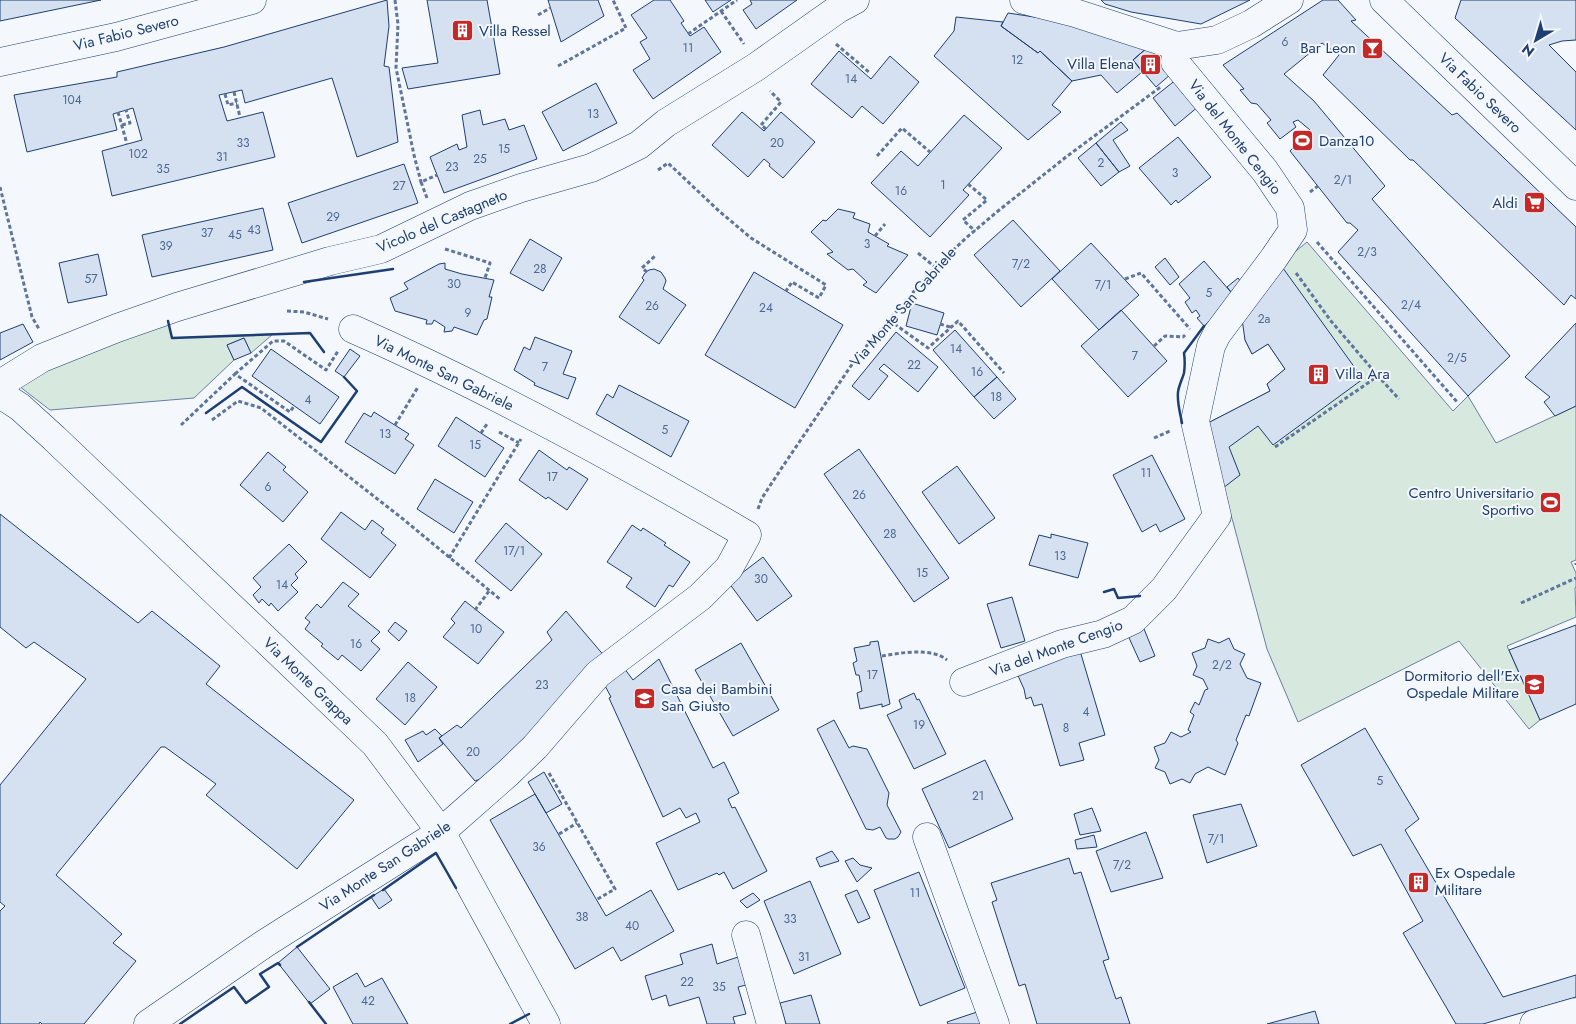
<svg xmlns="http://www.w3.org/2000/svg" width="1576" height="1024" viewBox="0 0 1576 1024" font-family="Jost,sans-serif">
<rect width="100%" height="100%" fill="#f4f7fb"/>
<path fill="#d7e8df" stroke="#687fa3" d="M 1307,242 L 1453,411 L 1468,396 L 1496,443 L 1576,406 L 1576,560 L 1571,562 L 1576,573 L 1576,587 L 1575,588 L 1576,617 L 1507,646 L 1540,720 L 1529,729 L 1459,641 L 1298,722 L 1267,649 L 1233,522 L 1213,457 L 1206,424 L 1270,391 L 1267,384 L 1285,369 L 1268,344 L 1252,354 L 1245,340 L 1280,264 Z
M 167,317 L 172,338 L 273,334 L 251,353 L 244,338 L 227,345 L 234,360 L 194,398 L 50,410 L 19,386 L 68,358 Z"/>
<path fill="#d5e0f0" stroke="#1d3f73" d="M 0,0 L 101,0 L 0,21 Z
M 387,0 L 389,26 L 384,66 L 389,67 L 398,142 L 357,157 L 332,78 L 245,103 L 242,90 L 219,95 L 227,121 L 263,112 L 275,157 L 112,196 L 102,151 L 142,140 L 133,108 L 113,114 L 117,130 L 27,152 L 14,95 L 117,77 L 117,72 L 224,47 Z
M 427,0 L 487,0 L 500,74 L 408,89 L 402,68 L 438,63 Z
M 548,0 L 598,0 L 604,16 L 561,42 Z
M 654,0 L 670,0 L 684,21 L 681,23 L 690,36 L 704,27 L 721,52 L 653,99 L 633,70 L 650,59 L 640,42 L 647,38 L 631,15 Z
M 705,0 L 731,0 L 713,12 Z
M 750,0 L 797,0 L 756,29 L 743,10 L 752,4 Z
M 1101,0 L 1250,0 L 1201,24 L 1131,12 L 1105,4 Z
M 1323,0 L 1338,0 L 1356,20 L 1351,21 L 1452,115 L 1457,113 L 1576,227 L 1576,299 L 1571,295 L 1564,305 L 1413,160 L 1410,160 L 1323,75 L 1339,55 L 1322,43 L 1284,74 L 1314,101 L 1385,186 L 1372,199 L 1510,356 L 1468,396 L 1338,252 L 1358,230 L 1350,223 L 1347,223 L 1290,151 L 1310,130 L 1298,120 L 1293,122 L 1296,127 L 1280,139 L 1267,123 L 1271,120 L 1257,104 L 1251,103 L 1240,90 L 1244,89 L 1223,65 Z
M 1461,0 L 1576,0 L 1576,40 L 1562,41 L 1549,45 L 1576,72 L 1576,130 L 1455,18 Z
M 1008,13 L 1060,21 L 1148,47 L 1133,60 L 1142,72 L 1117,93 L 1101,75 L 1072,81 L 1040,51 L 1038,53 L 1001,26 Z
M 956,17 L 1003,22 L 1001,26 L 1038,53 L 1040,51 L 1072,81 L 1052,105 L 1061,112 L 1028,140 L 934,56 L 954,31 Z
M 1148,47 L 1171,74 L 1156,87 L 1133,60 Z
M 839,51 L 871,79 L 890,56 L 919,82 L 883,124 L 862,106 L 852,118 L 811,84 Z
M 1177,79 L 1199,106 L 1175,126 L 1153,98 Z
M 596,83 L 617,123 L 563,151 L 542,112 Z
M 480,110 L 483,125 L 505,119 L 509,130 L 524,125 L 537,159 L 444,193 L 430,157 L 457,144 L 459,150 L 467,147 L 462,115 Z
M 742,112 L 764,131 L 781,112 L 815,142 L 783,178 L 769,166 L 770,164 L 764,159 L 748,177 L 712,145 Z
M 964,115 L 1002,148 L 963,190 L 969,195 L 930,237 L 871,183 L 901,151 L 918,166 Z
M 1121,122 L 1128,130 L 1113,140 L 1130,166 L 1119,172 L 1096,143 Z
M 1178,137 L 1211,177 L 1178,203 L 1176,200 L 1171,205 L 1139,168 Z
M 1096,143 L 1119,172 L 1101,186 L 1078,158 Z
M 404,164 L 418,203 L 302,243 L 288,203 Z
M 263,208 L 273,250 L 152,277 L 142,235 Z
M 838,209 L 855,213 L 853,218 L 870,224 L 868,232 L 889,244 L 887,246 L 908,255 L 876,293 L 863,285 L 867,282 L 853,269 L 848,270 L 827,254 L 833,252 L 811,232 L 823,220 L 826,221 Z
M 1013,220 L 1060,271 L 1021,307 L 974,255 Z
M 530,239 L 562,258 L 543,291 L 510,273 Z
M 1091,243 L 1139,295 L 1099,330 L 1052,279 Z
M 98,254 L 107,295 L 68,303 L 59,263 Z
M 1165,258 L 1179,277 L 1170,285 L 1155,267 Z
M 1204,261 L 1236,298 L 1204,326 L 1197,318 L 1200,316 L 1196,310 L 1192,313 L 1185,302 L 1190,298 L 1179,284 Z
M 445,263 L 445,269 L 462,274 L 494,280 L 489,297 L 492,297 L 487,319 L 484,320 L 477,335 L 454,327 L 452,331 L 444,332 L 445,327 L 434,320 L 432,324 L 426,324 L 427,320 L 395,311 L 390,298 L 408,289 L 404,283 L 439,264 Z
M 1280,264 L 1363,379 L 1273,445 L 1258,426 L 1229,447 L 1240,475 L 1223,488 L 1206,424 L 1270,391 L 1267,384 L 1285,369 L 1268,344 L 1252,354 L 1245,340 L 1241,312 Z
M 654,269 L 661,272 L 665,278 L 666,281 L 663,289 L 686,305 L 659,344 L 619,317 L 644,280 L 642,278 L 645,273 L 649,270 Z
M 754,272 L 843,325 L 795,408 L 705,355 Z
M 1238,278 L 1245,287 L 1236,298 L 1227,287 Z
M 912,303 L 944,313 L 937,335 L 906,326 Z
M 1121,310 L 1167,361 L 1128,397 L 1081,346 Z
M 1576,323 L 1576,406 L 1555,416 L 1544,402 L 1550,397 L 1525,377 Z
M 23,324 L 33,342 L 0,360 L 0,333 Z
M 955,330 L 997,377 L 974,397 L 933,350 Z
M 896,332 L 938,367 L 918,392 L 884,364 L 879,369 L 888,376 L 869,400 L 852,386 Z
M 535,337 L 572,351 L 563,374 L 576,378 L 568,399 L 534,385 L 535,383 L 514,370 L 524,347 L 530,350 Z
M 244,338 L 251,353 L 234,360 L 227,345 Z
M 271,349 L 339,397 L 320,424 L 252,376 Z
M 350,349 L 360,356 L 344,377 L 335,371 Z
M 997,377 L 1016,399 L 994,419 L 974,397 Z
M 619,385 L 689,421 L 671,457 L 596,414 L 607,394 L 613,398 Z
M 374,412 L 409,434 L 405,439 L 414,445 L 395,474 L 345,442 L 364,413 L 371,417 Z
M 456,417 L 504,448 L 485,477 L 438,446 Z
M 859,449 L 949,578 L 914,602 L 824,474 Z
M 539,450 L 567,470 L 569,467 L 588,479 L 567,510 L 548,497 L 546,499 L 519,480 Z
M 268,452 L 286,467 L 283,470 L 308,492 L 283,522 L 240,485 Z
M 1152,455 L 1185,519 L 1160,532 L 1156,524 L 1142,532 L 1113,475 Z
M 957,466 L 995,518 L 959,544 L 922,492 Z
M 435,479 L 473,502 L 454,533 L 417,509 Z
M 341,512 L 365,530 L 372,520 L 384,529 L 381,533 L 396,545 L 370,578 L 321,539 Z
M 0,514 L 138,623 L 152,611 L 220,666 L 206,684 L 354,800 L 297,869 L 206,795 L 216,784 L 165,747 L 161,747 L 56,875 L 122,934 L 113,943 L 136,961 L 84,1024 L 42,1024 L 40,1022 L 39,1024 L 0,1024 L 0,911 L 5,906 L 0,902 L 0,785 L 86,679 L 34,642 L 26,648 L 0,627 Z
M 506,523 L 542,554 L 511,591 L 475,561 Z
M 632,525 L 641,531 L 643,528 L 666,543 L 664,545 L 690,562 L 673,587 L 669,585 L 655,607 L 626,587 L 632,578 L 607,562 Z
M 1051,534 L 1088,543 L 1078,578 L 1029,565 L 1039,535 L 1051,538 Z
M 289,544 L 307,562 L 295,574 L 298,578 L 291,585 L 298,592 L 278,611 L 271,603 L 269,606 L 262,599 L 259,603 L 253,595 L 261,587 L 253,578 Z
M 763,557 L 792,596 L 757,621 L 729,583 Z
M 343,582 L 359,594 L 348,606 L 380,632 L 371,641 L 380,649 L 361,671 L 342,655 L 338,660 L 321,646 L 323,644 L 305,629 L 310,622 L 305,618 L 317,604 L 321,608 Z
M 1012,597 L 1025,641 L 1001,648 L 987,604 Z
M 465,601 L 504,632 L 478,664 L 443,637 L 455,623 L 451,619 Z
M 566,611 L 606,658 L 494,774 L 475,781 L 439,738 L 457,725 L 461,728 L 552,640 L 547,632 Z
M 395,622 L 407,631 L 399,641 L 388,631 Z
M 1142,624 L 1155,656 L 1140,662 L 1125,629 Z
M 1576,625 L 1576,704 L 1540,720 L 1509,650 Z
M 1229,638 L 1234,649 L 1245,654 L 1240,664 L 1247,678 L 1261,683 L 1249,716 L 1246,715 L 1236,740 L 1238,743 L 1225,775 L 1208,767 L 1195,774 L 1190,783 L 1182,779 L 1170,784 L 1165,772 L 1155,768 L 1159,760 L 1154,747 L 1165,743 L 1171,732 L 1181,737 L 1191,732 L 1188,730 L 1194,715 L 1190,712 L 1195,702 L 1199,705 L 1205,690 L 1208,689 L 1203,679 L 1193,675 L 1197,666 L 1192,653 L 1205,648 L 1208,639 L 1219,643 Z
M 878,641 L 890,704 L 882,707 L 882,704 L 860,709 L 857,693 L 862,691 L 859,675 L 856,675 L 853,663 L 857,661 L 854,648 L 870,645 L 870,642 Z
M 741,643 L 779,710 L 733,736 L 695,670 Z
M 1078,644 L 1105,735 L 1079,743 L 1084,760 L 1060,766 L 1042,704 L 1034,706 L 1031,697 L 1026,699 L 1024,689 L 1015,669 Z
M 659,659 L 713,768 L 724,762 L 739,793 L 728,799 L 732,808 L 735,807 L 767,871 L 733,889 L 724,872 L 719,875 L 717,873 L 678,890 L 656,843 L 700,822 L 696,813 L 686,818 L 680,808 L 663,817 L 609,698 L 611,697 L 604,684 L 624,668 L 633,680 Z
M 408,662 L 437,687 L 405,725 L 376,699 Z
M 914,693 L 917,700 L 919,699 L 946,754 L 914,769 L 887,715 L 902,708 L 899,700 Z
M 834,720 L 849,748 L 853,746 L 867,749 L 889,793 L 887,805 L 901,832 L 898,837 L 895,839 L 888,839 L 886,838 L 880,827 L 873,830 L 866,829 L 817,729 Z
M 1365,728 L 1419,819 L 1405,830 L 1503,997 L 1576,975 L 1576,997 L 1483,1024 L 1456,1024 L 1403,933 L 1423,921 L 1381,844 L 1353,856 L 1301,765 Z
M 435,729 L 442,736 L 439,738 L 443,744 L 418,762 L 405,740 L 423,731 L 426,735 Z
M 985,760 L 1013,819 L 949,848 L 922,789 Z
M 544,772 L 562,804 L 546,813 L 528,782 Z
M 535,794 L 606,916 L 651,890 L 674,931 L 621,961 L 613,947 L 575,969 L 490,820 Z
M 1241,804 L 1257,846 L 1207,863 L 1193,815 Z
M 1092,808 L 1101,831 L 1080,835 L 1074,814 Z
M 1146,832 L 1163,878 L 1111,892 L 1096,851 Z
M 1094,835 L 1097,847 L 1077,849 L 1075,840 Z
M 832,851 L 839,861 L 820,867 L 816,858 Z
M 853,858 L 860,865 L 872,868 L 857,882 L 845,861 Z
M 1069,858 L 1074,874 L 1081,872 L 1109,959 L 1103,961 L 1116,999 L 1121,997 L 1130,1024 L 1037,1024 L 1025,984 L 1019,986 L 992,902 L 997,900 L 991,883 Z
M 919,872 L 965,988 L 920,1006 L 874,890 Z
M 810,881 L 841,954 L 794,974 L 764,901 Z
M 384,889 L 392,900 L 379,909 L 371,897 Z
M 857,890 L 870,918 L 858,923 L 845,895 Z
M 753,893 L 760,900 L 747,908 L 740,901 Z
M 712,944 L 717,964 L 738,957 L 746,985 L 738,987 L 746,1014 L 733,1017 L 735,1024 L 707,1024 L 699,997 L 669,1006 L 666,995 L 652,1000 L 645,976 L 683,964 L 680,954 Z
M 297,947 L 330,989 L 310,1004 L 278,963 Z
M 357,973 L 365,987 L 382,978 L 408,1024 L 353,1024 L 333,987 Z
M 811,995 L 820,1024 L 786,1024 L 780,1003 Z
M 1315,1011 L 1319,1024 L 1267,1024 Z
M 977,1012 L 981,1024 L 948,1024 L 947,1022 Z"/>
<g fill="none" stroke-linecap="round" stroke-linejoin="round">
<defs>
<path id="minor" d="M 1024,0 L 1075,13 L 1177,46 L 1217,40 L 1251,24 L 1289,0
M 0,384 L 42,358 L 117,328 L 177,307 L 330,261 L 381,249 L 470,206 L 521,188 L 591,168 L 619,155 L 639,145 L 666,123 L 756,67 L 838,9 L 855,0
M 0,394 L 20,407 L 54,438 L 375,744 L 441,832 L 546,1024
M 964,682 L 1062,644 L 1103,634 L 1133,620 L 1164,589 L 1217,516 L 1195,421 L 1211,346 L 1217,334 L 1274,258 L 1293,230 L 1290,208 L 1265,171 L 1175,62 L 1177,46
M 927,837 L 995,1024
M 746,935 L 771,1024
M 148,1024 L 264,944 L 441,832 L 508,773 L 535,747 L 598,674 L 700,597 L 729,568 L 747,535 C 619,460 489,389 353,329
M 1534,1024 L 1576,1012"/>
<path id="major" d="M 1384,0 L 1576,186
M 0,62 L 116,37 L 252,0"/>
</defs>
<use href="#minor" stroke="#1d3f73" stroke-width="29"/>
<use href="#major" stroke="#1d3f73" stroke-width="29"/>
<path stroke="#5e769c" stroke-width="3" stroke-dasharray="4 2.5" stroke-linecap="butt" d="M 395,0 L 398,24 L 396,68 L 414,155 L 421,182
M 721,11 L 744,44
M 538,15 L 550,8
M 688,34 L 737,0
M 836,44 L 870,73
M 558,66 L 626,28 L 613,0
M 234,92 L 240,117
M 225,94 L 228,105 L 237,103
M 118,112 L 127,144
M 122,125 L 130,123 L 126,110
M 766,129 L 761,125 L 781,102 L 770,91
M 877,156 L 902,128 L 930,152
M 658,170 L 668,163 L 719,211 L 751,238 L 826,285 L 819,298 L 792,282 L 786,291
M 968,184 L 987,200 L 963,220 L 975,231
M 0,187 L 32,317 L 39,329
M 1310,192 L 1318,186
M 427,198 L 421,182 L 437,175
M 875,236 L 885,224
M 1317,242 L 1458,403
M 445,249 L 490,263 L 485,278
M 918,253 L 935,267
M 647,272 L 642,268 L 655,256
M 1296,273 L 1331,321 L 1378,376
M 1125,279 L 1141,273 L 1190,329
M 287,311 L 304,312 L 328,319
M 889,320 L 928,348 L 958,321 L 1004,373
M 940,324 L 950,327
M 1154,346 L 1165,336 L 1183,337 L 1185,335
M 235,374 L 273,341 L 284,341 L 326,370 L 338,351
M 212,420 L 238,401 L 261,408 L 403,519 L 501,600
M 181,425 L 235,374 L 290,412 L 294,406
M 395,425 L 418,387
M 499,432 L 519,443
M 481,433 L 487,424 L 488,425
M 1154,438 L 1170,431
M 1275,447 L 1378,376 L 1399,399
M 758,509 L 762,498 L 781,469 L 857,357 L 935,267 L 966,238 L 998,211 L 1066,157 L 1162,86
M 449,558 L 521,439
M 1576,563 L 1576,565
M 1521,603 L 1576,578
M 475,610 L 489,591
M 882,656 C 900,653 931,647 947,660
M 549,773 L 615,889 L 596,900
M 559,834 L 577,823"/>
<use href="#minor" stroke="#f4f7fb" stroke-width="28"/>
<use href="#major" stroke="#f4f7fb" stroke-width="28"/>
<path stroke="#1d3f73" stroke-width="2.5" d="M 304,282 L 393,269
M 168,321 L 172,338 L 310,333 L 324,352
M 206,413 L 242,387 L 321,442 L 357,391 L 344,377
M 1182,423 C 1180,412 1177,403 1178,392 C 1179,385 1182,380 1184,373 C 1185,366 1185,360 1184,353 L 1204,326
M 1104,592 L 1114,589 L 1118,598 L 1140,596
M 383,890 L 436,853 L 456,888
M 297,947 L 374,895
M 309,1002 L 326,1024
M 180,1024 L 234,987 L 246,1003 L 269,987 L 260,974 L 278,963 L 280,965
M 510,1024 L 529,1014"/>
</g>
<defs>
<symbol id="building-square" viewBox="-11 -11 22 22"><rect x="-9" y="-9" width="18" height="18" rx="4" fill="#c62828" stroke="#f4f7fb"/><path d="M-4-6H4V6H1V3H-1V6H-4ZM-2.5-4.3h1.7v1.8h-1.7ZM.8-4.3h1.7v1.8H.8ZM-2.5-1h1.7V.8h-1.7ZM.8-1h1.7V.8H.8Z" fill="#fff"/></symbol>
<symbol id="bar-square" viewBox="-11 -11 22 22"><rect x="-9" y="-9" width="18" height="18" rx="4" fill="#c62828" stroke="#f4f7fb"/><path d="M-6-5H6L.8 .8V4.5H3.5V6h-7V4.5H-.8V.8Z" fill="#fff"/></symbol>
<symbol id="stadium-square" viewBox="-11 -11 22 22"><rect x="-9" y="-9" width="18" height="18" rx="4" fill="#c62828" stroke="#f4f7fb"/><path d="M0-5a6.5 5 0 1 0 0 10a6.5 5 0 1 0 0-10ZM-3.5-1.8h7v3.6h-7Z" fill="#fff"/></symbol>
<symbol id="supermarket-square" viewBox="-11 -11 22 22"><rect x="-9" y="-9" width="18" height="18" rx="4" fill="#c62828" stroke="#f4f7fb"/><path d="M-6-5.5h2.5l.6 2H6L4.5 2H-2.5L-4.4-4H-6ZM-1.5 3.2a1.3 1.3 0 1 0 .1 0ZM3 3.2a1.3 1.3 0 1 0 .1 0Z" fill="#fff"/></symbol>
<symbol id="university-square" viewBox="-11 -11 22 22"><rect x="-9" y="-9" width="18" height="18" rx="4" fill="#c62828" stroke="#f4f7fb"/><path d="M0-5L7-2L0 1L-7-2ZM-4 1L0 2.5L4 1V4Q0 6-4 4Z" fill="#fff"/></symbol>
<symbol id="school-square" viewBox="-11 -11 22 22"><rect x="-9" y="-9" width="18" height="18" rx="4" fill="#c62828" stroke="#f4f7fb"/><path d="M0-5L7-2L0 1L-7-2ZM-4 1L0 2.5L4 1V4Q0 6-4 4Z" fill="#fff"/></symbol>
</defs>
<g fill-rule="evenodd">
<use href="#building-square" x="450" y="18" width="25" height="25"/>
<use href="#bar-square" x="1360" y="36" width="25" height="25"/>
<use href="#building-square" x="1138" y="52" width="25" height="25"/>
<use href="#stadium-square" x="1290" y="128" width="25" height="25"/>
<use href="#supermarket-square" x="1522" y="190" width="25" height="25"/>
<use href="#building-square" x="1306" y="362" width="25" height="25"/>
<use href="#stadium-square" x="1538" y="490" width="25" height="25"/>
<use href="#university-square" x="1522" y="672" width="25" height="25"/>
<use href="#school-square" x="632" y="686" width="25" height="25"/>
<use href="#building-square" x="1406" y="870" width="25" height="25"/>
</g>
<g text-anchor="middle" stroke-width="4" stroke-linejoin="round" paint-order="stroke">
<g font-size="12" fill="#4b6792">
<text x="1285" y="46">6</text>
<text x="688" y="52">11</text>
<text x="1017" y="64">12</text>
<text x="851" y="83">14</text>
<text x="72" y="104">104</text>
<text x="593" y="118">13</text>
<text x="243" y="147">33</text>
<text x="777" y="147">20</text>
<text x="504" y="153">15</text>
<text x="138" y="158">102</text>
<text x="222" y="161">31</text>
<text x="480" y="163">25</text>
<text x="1101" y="167">2</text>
<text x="452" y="171">23</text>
<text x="163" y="173">35</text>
<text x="1175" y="177">3</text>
<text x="1343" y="184">2/1</text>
<text x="943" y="189">1</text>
<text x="399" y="190">27</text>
<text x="901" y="195">16</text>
<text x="333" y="221">29</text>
<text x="254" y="234">43</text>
<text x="207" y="237">37</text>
<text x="235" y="239">45</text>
<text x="867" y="248">3</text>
<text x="166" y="250">39</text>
<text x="1367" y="256">2/3</text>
<text x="1021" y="268">7/2</text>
<text x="540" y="273">28</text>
<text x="91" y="283">57</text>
<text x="454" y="288">30</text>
<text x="1103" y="289">7/1</text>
<text x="1209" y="297">5</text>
<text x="1411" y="309">2/4</text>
<text x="652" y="310">26</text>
<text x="766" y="312">24</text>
<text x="468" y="317">9</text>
<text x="1264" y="323">2a</text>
<text x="956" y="353">14</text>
<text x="1135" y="360">7</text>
<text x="1457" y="362">2/5</text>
<text x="914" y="369">22</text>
<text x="545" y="371">7</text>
<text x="977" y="376">16</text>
<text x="996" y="401">18</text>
<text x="308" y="404">4</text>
<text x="665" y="434">5</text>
<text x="385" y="438">13</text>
<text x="475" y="449">15</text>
<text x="1146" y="477">11</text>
<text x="552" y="481">17</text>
<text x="268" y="491">6</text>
<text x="859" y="499">26</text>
<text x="890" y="538">28</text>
<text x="514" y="555">17/1</text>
<text x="1060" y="560">13</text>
<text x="922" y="577">15</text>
<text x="761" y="583">30</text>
<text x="282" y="589">14</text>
<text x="476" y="633">10</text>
<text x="356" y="648">16</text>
<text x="1222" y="669">2/2</text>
<text x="872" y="679">17</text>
<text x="542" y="689">23</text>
<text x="410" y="702">18</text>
<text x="1086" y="716">4</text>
<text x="919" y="729">19</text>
<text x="1066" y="732">8</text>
<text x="473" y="756">20</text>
<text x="1380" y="785">5</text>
<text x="978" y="800">21</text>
<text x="1216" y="843">7/1</text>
<text x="539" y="851">36</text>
<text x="1122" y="869">7/2</text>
<text x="915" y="897">11</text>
<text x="582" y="921">38</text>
<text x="790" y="923">33</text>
<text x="632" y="930">40</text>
<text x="804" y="961">31</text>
<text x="687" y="986">22</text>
<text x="719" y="991">35</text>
<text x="368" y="1005">42</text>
</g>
<g font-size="15" fill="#1d3f73" stroke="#f4f7fb" text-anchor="start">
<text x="479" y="36">Villa Ressel</text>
<text x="1356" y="53" text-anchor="end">Bar Leon</text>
<text x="1134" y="69" text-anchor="end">Villa Elena</text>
<text x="1319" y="146">Danza10</text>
<text x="1518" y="208" text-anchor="end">Aldi</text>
<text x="1335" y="379">Villa Ara</text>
<text x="1534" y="498" text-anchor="end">Centro Universitario<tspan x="1534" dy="17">Sportivo</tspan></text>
<text x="1519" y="681" text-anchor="end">Dormitorio dell'Ex<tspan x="1519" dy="17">Ospedale Militare</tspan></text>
<text x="661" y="694">Casa dei Bambini<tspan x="661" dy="17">San Giusto</tspan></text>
<text x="1435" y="878">Ex Ospedale<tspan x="1435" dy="17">Militare</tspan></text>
</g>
<g font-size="15" fill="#1d3f73" stroke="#f4f7fb">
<text transform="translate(126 33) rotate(-14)" y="5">Via Fabio Severo</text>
<text transform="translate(1480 93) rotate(44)" y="5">Via Fabio Severo</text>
<text transform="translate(1235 137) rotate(52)" y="5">Via del Monte Cengio</text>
<text transform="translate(442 221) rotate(-23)" y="5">Vicolo del Castagneto</text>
<text transform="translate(903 307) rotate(-49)" y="5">Via Monte San Gabriele</text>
<text transform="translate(444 373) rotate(26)" y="5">Via Monte San Gabriele</text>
<text transform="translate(1056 648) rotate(-20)" y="5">Via del Monte Cengio</text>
<text transform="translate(308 681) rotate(44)" y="5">Via Monte Grappa</text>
<text transform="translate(385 866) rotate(-33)" y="5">Via Monte San Gabriele</text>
</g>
</g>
<g transform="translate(1536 40) rotate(218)" stroke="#f4f7fb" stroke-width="4" paint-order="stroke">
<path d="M0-4L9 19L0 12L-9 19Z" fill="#1d3f73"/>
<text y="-8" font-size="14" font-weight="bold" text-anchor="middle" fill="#1d3f73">N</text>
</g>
</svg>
